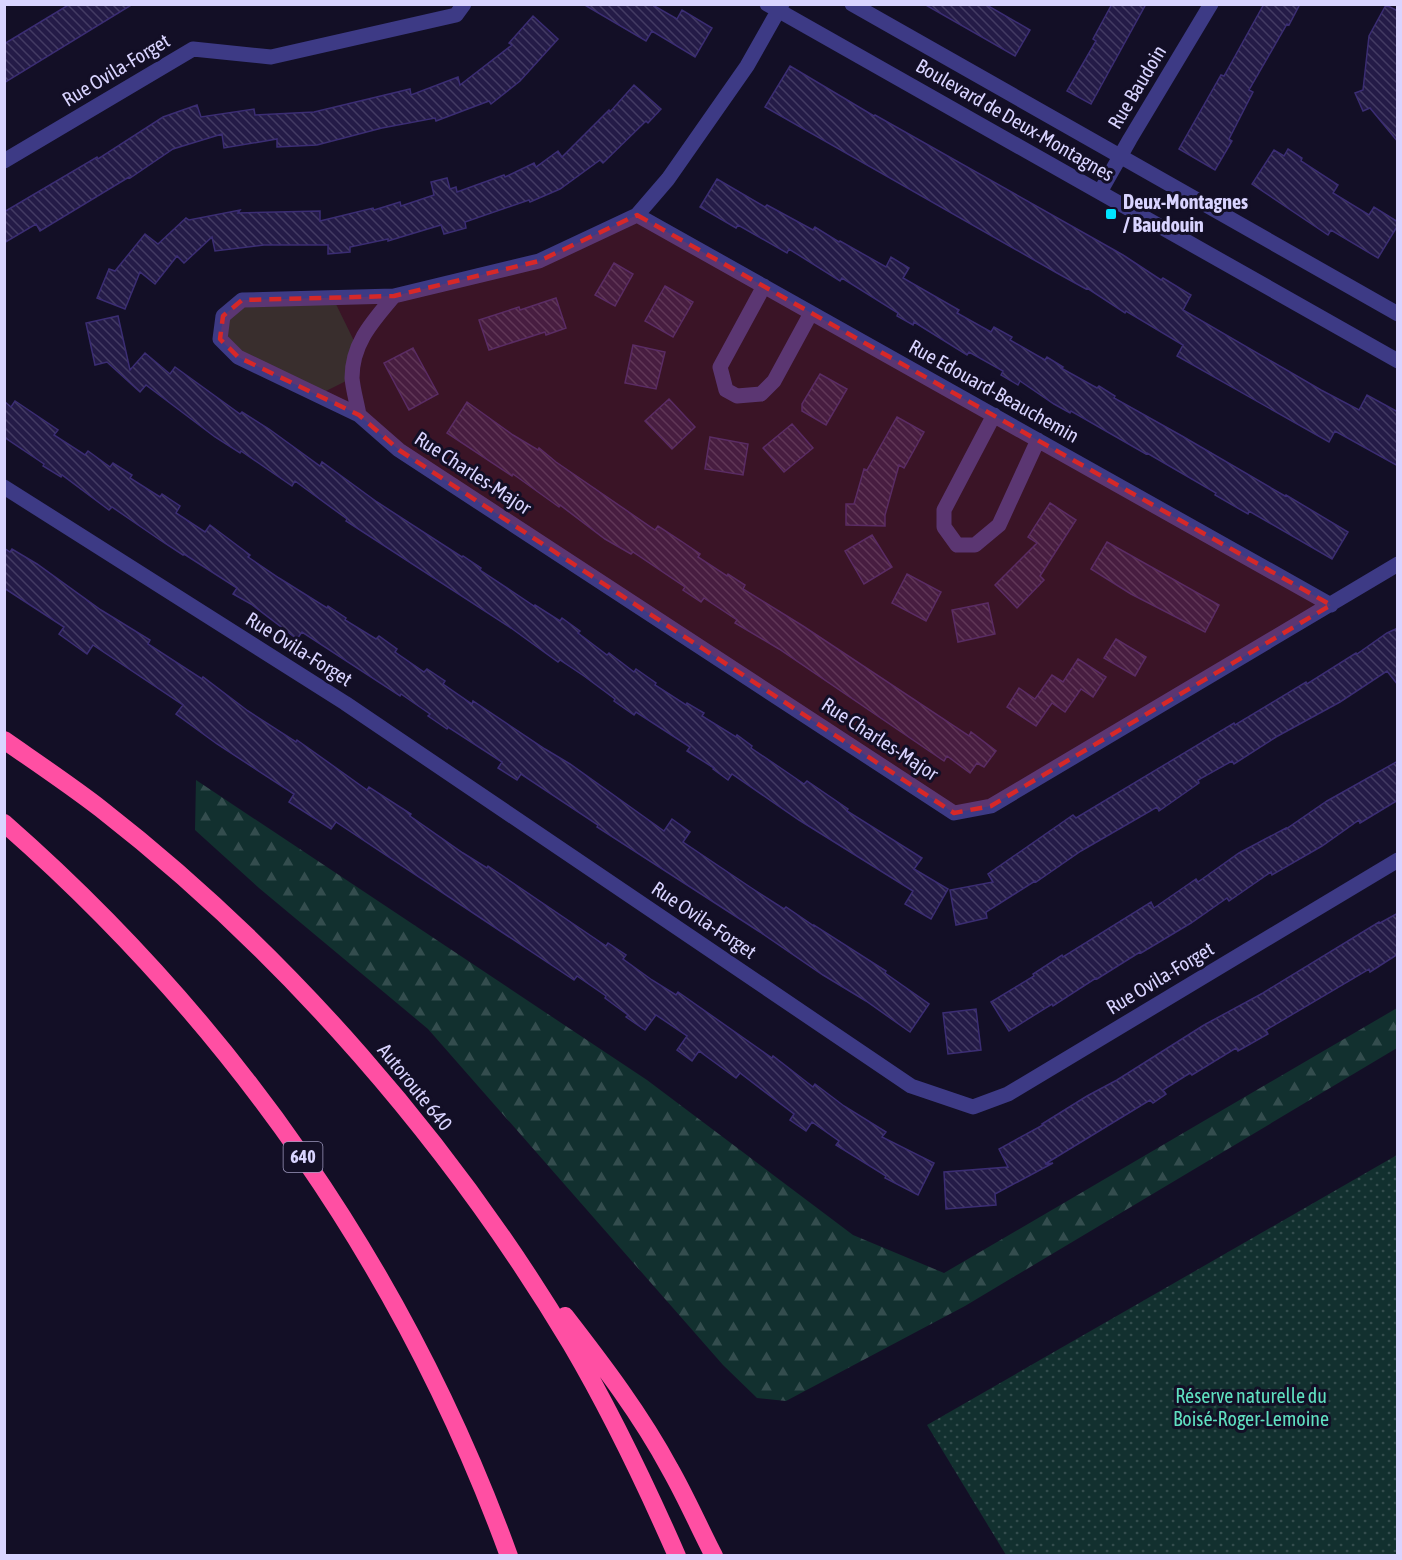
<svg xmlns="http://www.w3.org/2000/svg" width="1402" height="1560" viewBox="0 0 1402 1560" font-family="'Asap Condensed',sans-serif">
<defs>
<pattern id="forest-firs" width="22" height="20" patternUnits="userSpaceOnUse" patternTransform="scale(1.5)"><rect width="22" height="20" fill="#12302f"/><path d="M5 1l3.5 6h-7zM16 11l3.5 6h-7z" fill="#344d4e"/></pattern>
<pattern id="park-dots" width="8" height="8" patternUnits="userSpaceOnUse" patternTransform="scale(1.5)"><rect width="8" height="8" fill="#12302f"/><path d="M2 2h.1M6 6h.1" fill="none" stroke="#344d4e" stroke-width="1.8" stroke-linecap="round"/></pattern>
<pattern id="building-back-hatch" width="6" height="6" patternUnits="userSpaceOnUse" patternTransform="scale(1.5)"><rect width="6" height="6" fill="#241b47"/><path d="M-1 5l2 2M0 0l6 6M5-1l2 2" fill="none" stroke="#433b63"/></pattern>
</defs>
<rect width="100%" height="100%" fill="#130f26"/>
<path fill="#12302f" d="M 333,298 L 357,347 L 352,378 L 318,395 L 220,339 L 223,316 L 242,300 Z"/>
<path fill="url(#forest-firs)" d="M 196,780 L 647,1080 L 853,1235 L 944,1273 L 1397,1008 L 1397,1048 L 965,1306 L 786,1401 L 757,1398 L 723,1365 L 428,1029 L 259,888 L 195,830 Z"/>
<path fill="url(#park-dots)" d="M 1397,1155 L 1397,1555 L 1006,1555 L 927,1425 Z"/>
<path fill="url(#building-back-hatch)" stroke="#3b2d73" stroke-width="1.5" d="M 70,4 L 133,4 L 4,83 L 4,44 Z
M 583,4 L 651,4 L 677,19 L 682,10 L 712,28 L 695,57 L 652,31 L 646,41 Z
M 924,4 L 985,4 L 1030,30 L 1015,56 Z
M 1112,4 L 1146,4 L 1091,104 L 1067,91 L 1096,41 L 1093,39 Z
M 1264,4 L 1300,4 L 1289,25 L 1287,24 L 1249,90 L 1253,92 L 1229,139 L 1232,141 L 1215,170 L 1179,149 L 1221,75 L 1224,76 Z
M 1386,5 L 1398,11 L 1398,142 L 1370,108 L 1363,111 L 1355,93 L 1363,90 L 1369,36 Z
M 533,16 L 558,39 L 520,81 L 491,104 L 489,101 L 436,121 L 435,118 L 382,128 L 317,145 L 277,147 L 277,139 L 224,148 L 222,134 L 173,149 L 130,178 L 129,177 L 40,231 L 36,224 L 4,243 L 4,212 L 97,157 L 98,159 L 163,117 L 197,105 L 201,117 L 254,109 L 255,115 L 314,112 L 410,89 L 411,95 L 458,77 L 460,85 L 512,45 L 509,43 Z
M 790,66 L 874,116 L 875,115 L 1123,255 L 1161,280 L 1163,278 L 1191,295 L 1183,310 L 1321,390 L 1359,410 L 1367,395 L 1398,412 L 1398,466 L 1335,431 L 1329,442 L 1177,356 L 1183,345 L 1126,311 L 1125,313 L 1087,288 L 1086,289 L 1057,273 L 765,107 Z
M 634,85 L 661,109 L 648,123 L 646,121 L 603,163 L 600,160 L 560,189 L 530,202 L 529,200 L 465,222 L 466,228 L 444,234 L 441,225 L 388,241 L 388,239 L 350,247 L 350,252 L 328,254 L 328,245 L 264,245 L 215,251 L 212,237 L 184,263 L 177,256 L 155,284 L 140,272 L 125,309 L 97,298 L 109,269 L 115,271 L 145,234 L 158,244 L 186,218 L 189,220 L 240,210 L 238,213 L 320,211 L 320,221 L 373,208 L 374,210 L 400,202 L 401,206 L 434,195 L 431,182 L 447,178 L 450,189 L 456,187 L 457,192 L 504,175 L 505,177 L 534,163 L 536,167 L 558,151 L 562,157 L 609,110 L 610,112 Z
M 1288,149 L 1302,158 L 1301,161 L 1338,185 L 1333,193 L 1369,215 L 1374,207 L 1398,222 L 1398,225 L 1378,258 L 1331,230 L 1328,235 L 1252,184 L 1274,150 L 1284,156 Z
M 717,179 L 765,207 L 767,205 L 813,230 L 815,227 L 839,242 L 840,241 L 886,267 L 891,257 L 909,268 L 903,278 L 959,310 L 957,313 L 991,332 L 994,327 L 1012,337 L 1010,340 L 1045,360 L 1047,357 L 1063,367 L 1061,368 L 1097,388 L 1099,386 L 1115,396 L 1114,398 L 1182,436 L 1285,496 L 1286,495 L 1348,532 L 1332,559 L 1249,511 L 1248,514 L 1215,495 L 1216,493 L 1147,453 L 1146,454 L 1071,411 L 1070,413 L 1054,404 L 1020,381 L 1018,385 L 1001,375 L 1003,371 L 969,352 L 967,355 L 914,322 L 913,325 L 897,316 L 898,313 L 842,278 L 840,281 L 789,249 L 787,253 L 738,225 L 736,228 L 700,207 Z
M 614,263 L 633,274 L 615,306 L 595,295 Z
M 665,286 L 693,302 L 673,337 L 645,321 Z
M 556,298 L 566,328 L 546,335 L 545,332 L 489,350 L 479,320 L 519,307 L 520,310 Z
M 118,316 L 130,370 L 145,353 L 170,374 L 175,367 L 240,414 L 242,412 L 269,429 L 320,466 L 322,462 L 377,502 L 462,557 L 463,556 L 481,568 L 480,570 L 534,606 L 535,605 L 560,621 L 562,618 L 580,631 L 578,633 L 607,655 L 609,653 L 634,672 L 636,669 L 656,683 L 655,685 L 686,705 L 687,703 L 704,713 L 702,716 L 736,737 L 737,735 L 752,746 L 751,748 L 788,773 L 804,784 L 807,781 L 848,809 L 847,811 L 922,858 L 914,869 L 948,889 L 931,919 L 905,904 L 913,891 L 799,820 L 732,774 L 728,780 L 713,769 L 714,768 L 687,751 L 690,747 L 636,712 L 634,715 L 614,701 L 615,699 L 584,676 L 560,660 L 558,662 L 511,628 L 346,521 L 347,519 L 295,481 L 292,486 L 241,451 L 240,453 L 215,437 L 146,385 L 140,392 L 107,362 L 95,365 L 86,323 Z
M 633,345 L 665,352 L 656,389 L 625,383 Z
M 413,348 L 438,394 L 409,410 L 384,363 Z
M 820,374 L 847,389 L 826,425 L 802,411 L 802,404 Z
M 669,399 L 695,427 L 672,449 L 645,421 Z
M 4,401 L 11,407 L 15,401 L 58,430 L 54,435 L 85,455 L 88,451 L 110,467 L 113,463 L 132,475 L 130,478 L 160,497 L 162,494 L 180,506 L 176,513 L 205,532 L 210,525 L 250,555 L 248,557 L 279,578 L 327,608 L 328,606 L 346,618 L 345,620 L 376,639 L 379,636 L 397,649 L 395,652 L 424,672 L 427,669 L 445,681 L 443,684 L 472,704 L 473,701 L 545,749 L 570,764 L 664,831 L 672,819 L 690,832 L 683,842 L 753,889 L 784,909 L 786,907 L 814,926 L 814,925 L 886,971 L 885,973 L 929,1004 L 910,1032 L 866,1001 L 823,975 L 760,932 L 597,827 L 598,825 L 521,774 L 517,780 L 498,768 L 502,762 L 448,727 L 447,729 L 428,716 L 430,714 L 401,694 L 400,696 L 302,632 L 297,639 L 251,604 L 233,594 L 237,588 L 184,554 L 183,555 L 160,540 L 112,507 L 109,510 L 62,475 L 61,477 L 43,466 L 44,464 L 4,437 Z
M 467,402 L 513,435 L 538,450 L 539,448 L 556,462 L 655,530 L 658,526 L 681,541 L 700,554 L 698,557 L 727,576 L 728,574 L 745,585 L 743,589 L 803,626 L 969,736 L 971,732 L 996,751 L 984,767 L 977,763 L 970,773 L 947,756 L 944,761 L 779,649 L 735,623 L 737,620 L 704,598 L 701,602 L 683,590 L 685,587 L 633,552 L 631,554 L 605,539 L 560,505 L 559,507 L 513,474 L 512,476 L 447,433 Z
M 897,417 L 924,432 L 904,468 L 899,465 L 885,515 L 885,526 L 846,525 L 846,504 L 854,504 L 864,469 L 867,470 Z
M 792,424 L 813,448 L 784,472 L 763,448 Z
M 710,437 L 748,444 L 743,475 L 705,469 Z
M 1050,503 L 1076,520 L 1040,576 L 1044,580 L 1017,608 L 995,585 L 1037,543 L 1028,537 Z
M 872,535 L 892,567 L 864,584 L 845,551 Z
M 1107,542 L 1219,605 L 1205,632 L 1131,594 L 1091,569 Z
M 4,548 L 10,552 L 12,549 L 37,564 L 101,610 L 150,640 L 148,644 L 202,679 L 203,677 L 248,711 L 296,742 L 297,740 L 367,790 L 369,787 L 411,814 L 410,816 L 463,853 L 487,868 L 488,866 L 606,946 L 608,943 L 626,955 L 623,959 L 652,980 L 676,995 L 678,992 L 772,1058 L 773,1056 L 813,1087 L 815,1084 L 844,1106 L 886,1132 L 882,1137 L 934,1163 L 918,1195 L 885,1178 L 886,1176 L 836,1145 L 839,1141 L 812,1122 L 806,1131 L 790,1120 L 794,1114 L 740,1073 L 736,1078 L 699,1051 L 692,1061 L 677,1050 L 687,1036 L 656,1015 L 645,1030 L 626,1017 L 628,1015 L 605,998 L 606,996 L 577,976 L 574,980 L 336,822 L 331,829 L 289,802 L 294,794 L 217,744 L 176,714 L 183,705 L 93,645 L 87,654 L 59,634 L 64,627 L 4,588 Z
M 907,574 L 941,592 L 926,621 L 892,603 Z
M 988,603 L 995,634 L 958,642 L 952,610 Z
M 1398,628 L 1398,685 L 1387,671 L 1340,702 L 1276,737 L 1234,764 L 1232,761 L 1198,780 L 1199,783 L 1159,811 L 1157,807 L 1081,851 L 1036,882 L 1035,881 L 986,912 L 987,918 L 956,925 L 950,890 L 993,882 L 988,874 L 1073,815 L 1076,818 L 1234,723 L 1235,725 L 1306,682 L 1307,684 L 1356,653 L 1357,654 L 1387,633 Z
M 1116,639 L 1146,657 L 1135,676 L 1104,658 Z
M 1078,659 L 1106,677 L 1093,697 L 1081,689 L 1065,712 L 1052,703 L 1036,726 L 1007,707 L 1019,688 L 1035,699 L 1052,675 L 1063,682 Z
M 1398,761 L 1398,800 L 1360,823 L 1359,820 L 1322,846 L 1272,875 L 1271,872 L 1229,901 L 1227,898 L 1191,923 L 1141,953 L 1140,952 L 1097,979 L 1096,978 L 1053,1006 L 1052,1004 L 1009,1031 L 991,1002 L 1034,976 L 1033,974 L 1062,955 L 1063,957 L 1151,902 L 1154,908 L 1196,879 L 1198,882 L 1239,853 L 1286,828 L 1286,829 L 1327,801 Z
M 1398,913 L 1398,954 L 1370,972 L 1369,969 L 1266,1030 L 1268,1034 L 1238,1051 L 1236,1048 L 1192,1075 L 1190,1073 L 1163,1090 L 1166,1094 L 1153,1103 L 1150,1100 L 1045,1164 L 1053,1163 L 995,1194 L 996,1205 L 946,1209 L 944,1172 L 1008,1167 L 999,1149 L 1043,1125 L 1042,1124 L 1087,1096 L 1117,1080 L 1204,1025 L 1263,993 L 1379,922 L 1380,923 Z
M 976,1009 L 981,1050 L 948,1054 L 943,1013 Z"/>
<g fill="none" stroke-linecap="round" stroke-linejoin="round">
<path stroke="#3d3a85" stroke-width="15" d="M 767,4 L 1398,361
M 782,4 L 747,66 L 668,179 L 637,215 L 539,261 L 394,296 L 242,300 L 223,316 L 220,339 L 238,357 L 359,415 L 399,450 L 954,813 L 991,806 L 1398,564
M 852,4 L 1398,314
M 4,161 L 193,49 L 271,57 L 456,15 L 464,4
M 1100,192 L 1130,139 L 1211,4
M 637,215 L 1331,605
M 764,286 L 720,367 L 726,390 L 737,396 L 761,394 L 774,381 L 811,313
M 359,415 C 357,403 353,390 352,378 C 352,343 373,321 394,296
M 994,415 L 944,510 L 944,527 L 957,545 L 975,545 L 999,525 L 1038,440
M 4,487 L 345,703 L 911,1086 L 973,1107 L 1008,1094 L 1398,860"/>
<path stroke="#ff4fa3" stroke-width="18" d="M 4,740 C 37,763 70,785 101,809 C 286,953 451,1143 571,1344 C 611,1412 645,1483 677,1556
M 4,823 C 232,1023 405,1270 509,1556
M 565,1316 C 603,1365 641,1415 670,1469 C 686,1497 699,1527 714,1556"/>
</g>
<path fill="#d62828" fill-opacity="0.2" stroke="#d62828" stroke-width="4.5" stroke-dasharray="12 8" stroke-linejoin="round" d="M 637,215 L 1331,605 L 991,806 L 954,813 L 399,450 L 359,415 L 238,357 L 220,339 L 223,316 L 242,300 L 394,296 L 539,261 Z"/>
<rect fill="#00e5ff" stroke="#130f26" stroke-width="2" x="1105" y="208" width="12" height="12" rx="3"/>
<g text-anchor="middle" stroke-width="6" stroke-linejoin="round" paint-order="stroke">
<rect fill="#130f26" stroke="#9e99be" stroke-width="1.5" x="283.5" y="1142" width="39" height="30" rx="4.5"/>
<g font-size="18" font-weight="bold" fill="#d9d4ff">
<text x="303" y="1163">640</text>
</g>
<g font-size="20" fill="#d9d4ff" stroke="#130f26">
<text transform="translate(116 70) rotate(-31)" y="7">Rue Ovila-Forget</text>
<text transform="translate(1137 87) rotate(-59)" y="7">Rue Baudoin</text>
<text transform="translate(1015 120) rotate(30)" y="7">Boulevard de Deux-Montagnes</text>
<text transform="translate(994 391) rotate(29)" y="7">Rue Edouard-Beauchemin</text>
<text transform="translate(473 473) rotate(33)" y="7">Rue Charles-Major</text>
<text transform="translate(299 649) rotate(32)" y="7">Rue Ovila-Forget</text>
<text transform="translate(880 739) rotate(33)" y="7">Rue Charles-Major</text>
<text transform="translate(704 920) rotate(34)" y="7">Rue Ovila-Forget</text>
<text transform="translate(1160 978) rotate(-31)" y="7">Rue Ovila-Forget</text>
<text transform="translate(415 1087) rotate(51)" y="7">Autoroute 640</text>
</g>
<g font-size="20" font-weight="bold" fill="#d9d4ff" stroke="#130f26" text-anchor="start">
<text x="1123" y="209">Deux-Montagnes<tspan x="1123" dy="23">/ Baudouin</tspan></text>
</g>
<g font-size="20" fill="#5fe0c0" stroke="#130f26">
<text x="1251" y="1403">Réserve naturelle du<tspan x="1251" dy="23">Boisé-Roger-Lemoine</tspan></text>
</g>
</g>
<rect width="1402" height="1560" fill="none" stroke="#d9d4ff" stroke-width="12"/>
</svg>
